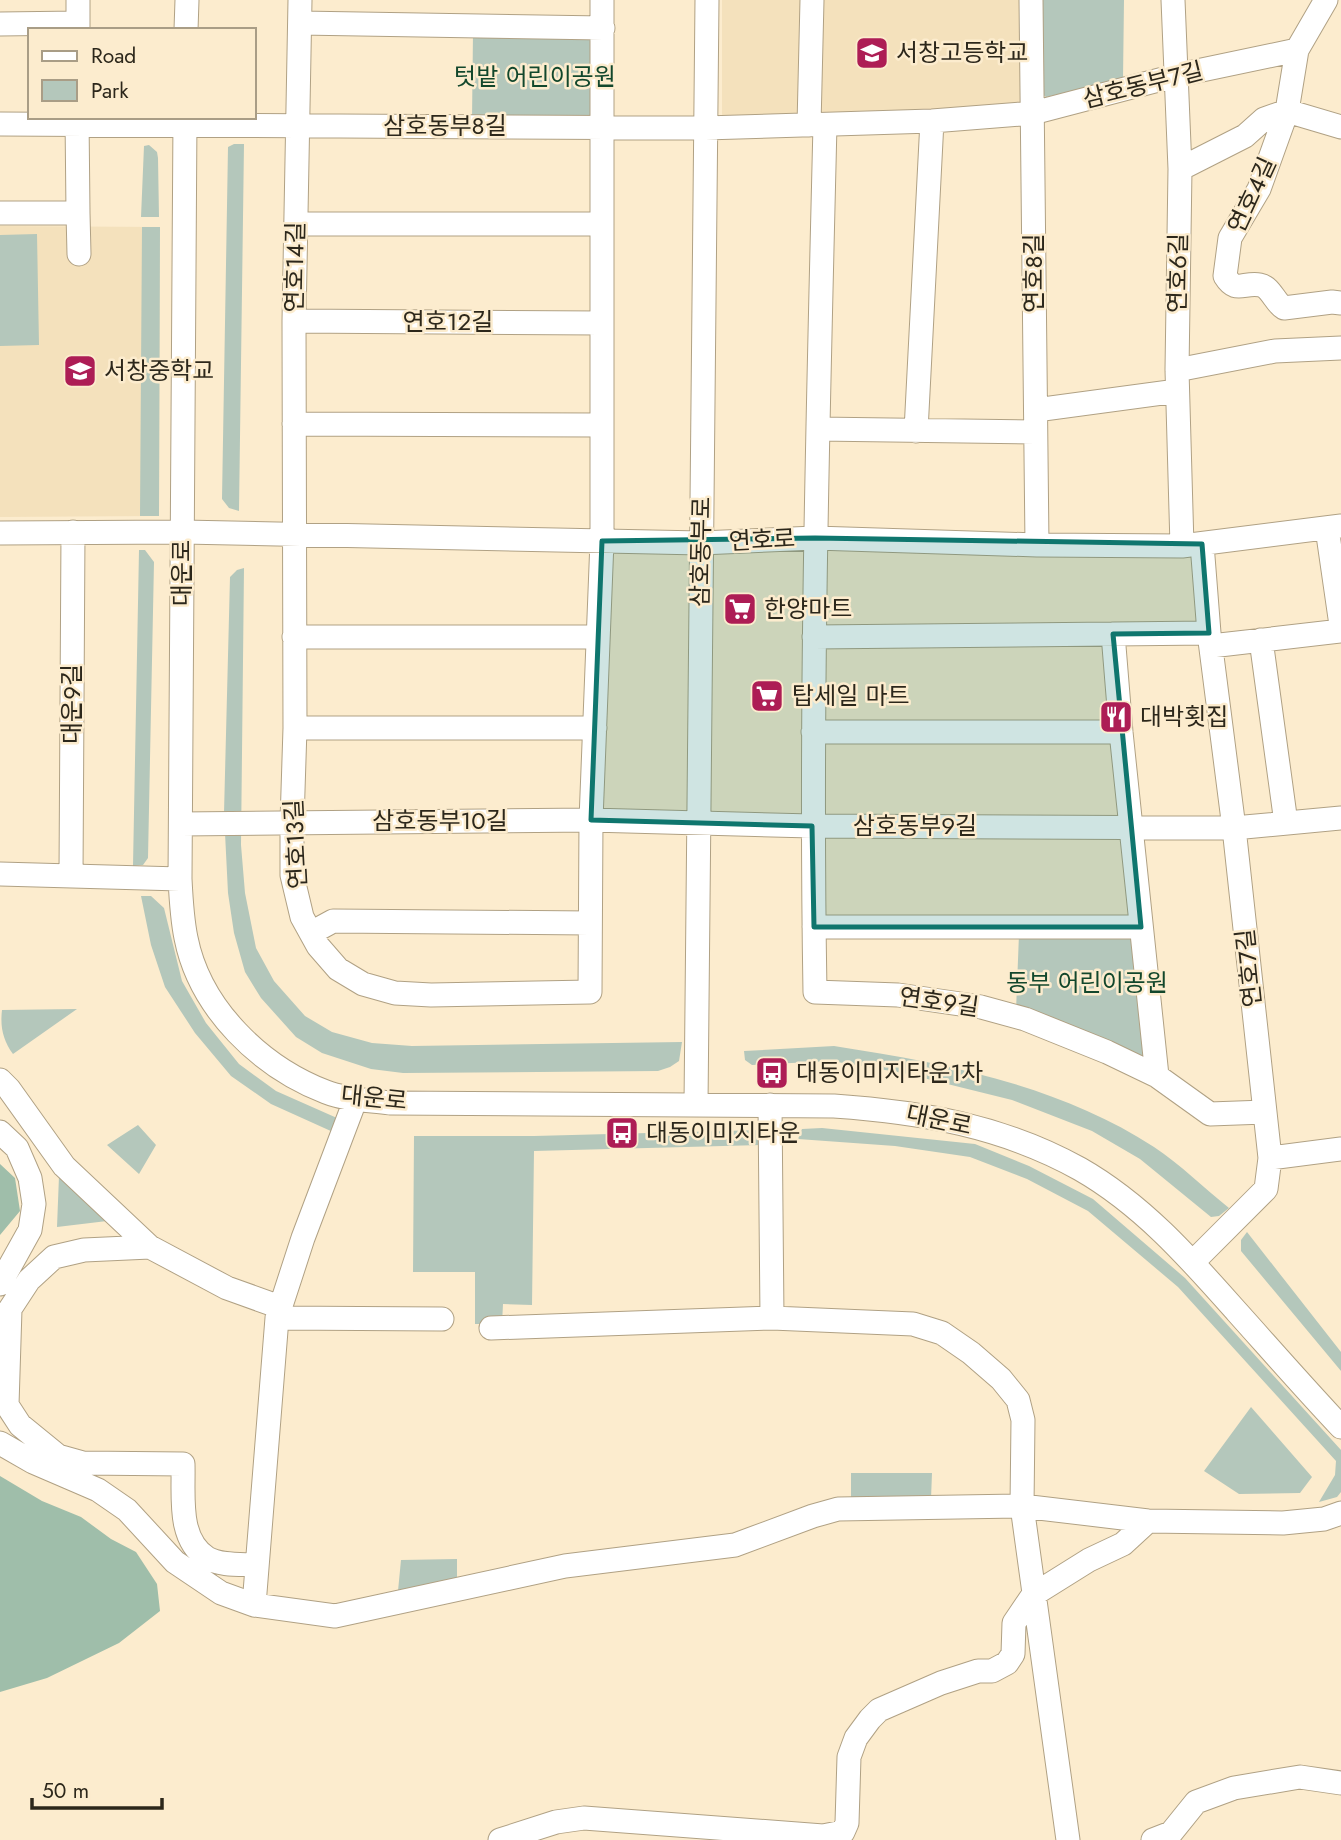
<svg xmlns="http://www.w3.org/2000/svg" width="1341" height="1840" viewBox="0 0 1341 1840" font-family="Jost,'Noto Sans KR',sans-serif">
<rect width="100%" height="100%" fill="#fcecce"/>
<path fill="#f4e1bc" d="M 722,0 L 1022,0 L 1023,106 L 722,117 Z
M 0,226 L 160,227 L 159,516 L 0,517 Z"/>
<path fill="#b4c7bb" d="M 1037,0 L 1124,0 L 1123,79 L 1046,97 L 1037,90 Z
M 473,33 L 597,34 L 596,121 L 472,119 Z
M 234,144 L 244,144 L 239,511 L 229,508 L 222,499 L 228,147 Z
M 149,145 L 157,152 L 158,158 L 159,217 L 141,217 L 144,146 Z
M 142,227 L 160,227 L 159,516 L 140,516 Z
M 37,234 L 39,345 L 0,346 L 0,235 Z
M 139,550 L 145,550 L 154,562 L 148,858 L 143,865 L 133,866 Z
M 244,568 L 241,845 L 245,893 L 256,948 L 274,981 L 305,1016 L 332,1032 L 372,1043 L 412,1046 L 682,1042 L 679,1061 L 670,1067 L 658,1071 L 403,1073 L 371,1069 L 322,1053 L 296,1037 L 261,998 L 245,972 L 234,933 L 228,893 L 224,813 L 230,577 L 237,570 Z
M 141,896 L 151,896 L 164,908 L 182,981 L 206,1023 L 239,1064 L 276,1091 L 337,1118 L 333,1132 L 271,1104 L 231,1076 L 195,1033 L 165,987 L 151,945 Z
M 1019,934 L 1135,935 L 1146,1055 L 1138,1061 L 1016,1011 Z
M 77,1009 L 13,1054 C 3,1040 0,1027 2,1010 Z
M 834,1046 C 944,1063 1059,1085 1154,1147 C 1180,1164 1204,1188 1229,1208 L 1219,1216 L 1211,1217 L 1140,1159 L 1092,1131 L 1012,1100 L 903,1073 L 831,1061 L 752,1065 L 745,1060 L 744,1051 Z
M 138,1125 L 156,1145 L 139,1174 L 107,1145 Z
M 822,1128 L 975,1144 L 1029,1166 L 1093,1199 L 1185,1278 L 1341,1450 L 1341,1492 L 1337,1497 L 1319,1502 L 1335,1475 L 1336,1461 L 1178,1287 L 1088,1211 L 1027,1179 L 970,1157 L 895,1146 L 798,1139 L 802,1129 Z
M 762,1130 L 761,1145 L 534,1151 L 532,1305 L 503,1304 L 502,1324 L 475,1324 L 475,1272 L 413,1272 L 414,1136 L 534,1136 Z
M 59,1176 L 107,1221 L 57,1227 Z
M 1247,1232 L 1341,1352 L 1341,1371 L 1241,1251 L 1241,1240 Z
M 1251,1407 L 1312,1477 L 1300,1493 L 1239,1494 L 1204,1471 Z
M 851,1473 L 932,1473 L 931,1499 L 851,1499 Z
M 457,1559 L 457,1579 L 398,1591 L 401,1560 Z"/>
<path fill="#9fbeaa" d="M 0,1164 L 15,1178 L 20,1211 L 0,1235 Z
M 0,1476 L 42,1501 L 81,1517 L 111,1539 L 136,1552 L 157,1584 L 160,1611 L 119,1643 L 47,1678 L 0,1692 Z"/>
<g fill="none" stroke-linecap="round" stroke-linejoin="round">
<defs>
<path id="minor" d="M 300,0 L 294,321 L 295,728 L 292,822 L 292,875 L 302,917 L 318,946 L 338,969 L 363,984 L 395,993 L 431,995 L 590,992 L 591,820 L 602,541 L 602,0
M 1031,0 L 1037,545
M 1173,0 L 1180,169 L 1177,370 L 1182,546
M 300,23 L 603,28
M 0,24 L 78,23
M 78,30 L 78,0
M 186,30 L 187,0
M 1297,50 L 1287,111 L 1259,189 L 1230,238 L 1225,276 C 1236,294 1243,282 1260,285 C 1271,287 1275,303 1284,308 L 1332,302 L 1341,303
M 185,117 L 180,879 C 181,899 182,919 186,938 C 200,1009 261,1067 326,1092 C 346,1100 369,1100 390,1103 L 834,1106 C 921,1112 1003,1126 1080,1169 C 1143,1205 1190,1259 1237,1312 C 1272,1351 1306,1390 1341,1427
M 0,124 L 705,128 L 932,121 L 1033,113 L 1178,75 L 1297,50 L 1326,0
M 809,125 L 812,0
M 825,125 C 818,414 810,703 815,992 L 898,995 L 981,1007 L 1025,1019 L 1107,1052 L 1157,1076 L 1210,1114 L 1265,1112
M 1180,169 L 1245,136 L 1264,119 L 1287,111 L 1341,127
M 0,213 L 78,213 L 77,117
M 78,213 L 79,254
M 296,224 L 602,224
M 294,321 L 601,323
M 1177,370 L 1275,351 L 1341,348
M 1036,410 L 1177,391
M 294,424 L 600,425
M 818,429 L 1035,432
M 916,431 L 932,121
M 1327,528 L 1341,625
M 0,533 L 183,532 L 701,543 L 815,538 L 1037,545 L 1182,546 L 1341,526
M 1113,634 L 1121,732 L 1157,1076
M 294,637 L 598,637
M 814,637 L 1209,633
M 1261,640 L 1286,823
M 1211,646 L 1341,631
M 295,728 L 595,728
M 813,732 L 1121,732
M 181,824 L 591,820 L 812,826 L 1234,828 L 1341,818
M 0,874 L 180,879
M 71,876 L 73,532
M 814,927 L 1141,927
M 311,933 L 333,921 L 590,923
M 0,1080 L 9,1089 L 64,1166 L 150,1247 L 227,1288 L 280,1307
M 696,1105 L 707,0
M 770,1105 L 772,1318 L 913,1324 L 942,1333 L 971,1353 L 1001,1379 L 1018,1400 L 1023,1420 L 1022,1506 L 1068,1840
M 0,1132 L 17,1148 L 30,1178 L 34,1204 L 30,1230 L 0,1284
M 1270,1158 L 1341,1149
M 150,1247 L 84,1250 L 54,1257 L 29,1280 L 10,1309 L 7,1405 L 20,1425 L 58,1456 L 83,1463 L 183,1464 C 184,1495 177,1539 207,1558 C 221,1566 242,1564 257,1565
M 1193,1262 L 1266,1189 L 1270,1158 L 1234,828 L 1209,633 L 1202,544
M 277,1318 L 442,1319
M 491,1328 L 772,1318
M 0,1443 L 33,1462 L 98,1490 L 127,1510 L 175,1562 L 221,1593 L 254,1605 L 335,1616 L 565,1566 L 735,1545 L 813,1516 L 838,1509 L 1022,1506 L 1148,1521 L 1283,1523 L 1324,1519 L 1341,1513
M 254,1605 L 277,1318 L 303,1238 L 356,1098
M 500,1840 L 556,1822 L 584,1818 L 823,1836 L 843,1832 L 847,1823 L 849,1757 L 856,1738 L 870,1719 L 879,1710 L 941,1683 L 978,1671 L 992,1671 L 1007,1663 L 1013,1654 L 1014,1623 L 1033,1595 L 1089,1560 L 1123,1544 L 1148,1521
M 1153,1840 L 1171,1833 L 1196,1802 L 1234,1788 L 1300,1777 L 1341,1783"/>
</defs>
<use href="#minor" stroke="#b0a184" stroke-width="25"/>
<use href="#minor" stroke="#fff" stroke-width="23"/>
</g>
<path fill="#0f766e" fill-opacity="0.2" stroke="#0f766e" stroke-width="5" stroke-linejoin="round" d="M 815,538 L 1202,544 L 1209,633 L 1113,634 L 1141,927 L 814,927 L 812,826 L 591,820 L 602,541 Z"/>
<defs>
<symbol id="school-square" viewBox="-11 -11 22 22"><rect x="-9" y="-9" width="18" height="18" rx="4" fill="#ad1d55" stroke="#fcecce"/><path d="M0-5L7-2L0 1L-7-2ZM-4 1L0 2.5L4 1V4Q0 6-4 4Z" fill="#fff"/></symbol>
<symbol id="supermarket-square" viewBox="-11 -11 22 22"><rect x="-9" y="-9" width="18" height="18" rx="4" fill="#ad1d55" stroke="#fcecce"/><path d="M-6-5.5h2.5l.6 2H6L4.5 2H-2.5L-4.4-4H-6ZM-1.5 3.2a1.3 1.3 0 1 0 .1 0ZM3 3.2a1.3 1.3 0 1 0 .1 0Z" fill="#fff"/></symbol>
<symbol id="restaurant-square" viewBox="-11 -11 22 22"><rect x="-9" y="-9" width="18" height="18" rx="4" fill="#ad1d55" stroke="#fcecce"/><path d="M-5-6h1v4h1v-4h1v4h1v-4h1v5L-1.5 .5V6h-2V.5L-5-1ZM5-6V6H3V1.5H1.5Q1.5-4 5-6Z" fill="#fff"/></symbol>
<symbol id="bus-square" viewBox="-11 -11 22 22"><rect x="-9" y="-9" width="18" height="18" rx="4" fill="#ad1d55" stroke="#fcecce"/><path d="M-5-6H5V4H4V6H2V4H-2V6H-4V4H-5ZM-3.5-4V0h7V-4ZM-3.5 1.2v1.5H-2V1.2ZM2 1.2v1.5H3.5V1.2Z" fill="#fff"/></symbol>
</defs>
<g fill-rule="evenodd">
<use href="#school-square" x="853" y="34" width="38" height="38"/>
<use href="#school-square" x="61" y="352" width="38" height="38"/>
<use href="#supermarket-square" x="721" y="590" width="38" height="38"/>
<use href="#supermarket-square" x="748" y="677" width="38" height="38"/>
<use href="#restaurant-square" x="1097" y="698" width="38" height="38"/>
<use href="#bus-square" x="753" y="1054" width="38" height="38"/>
<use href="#bus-square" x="603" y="1114" width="38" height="38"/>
</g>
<g text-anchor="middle" stroke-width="5" stroke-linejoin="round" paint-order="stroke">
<g font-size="24" fill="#2c271b" stroke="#fcecce" text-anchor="start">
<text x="896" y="61">서창고등학교</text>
<text x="104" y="379">서창중학교</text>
<text x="764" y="617">한양마트</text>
<text x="792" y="704">탑세일 마트</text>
<text x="1140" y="725">대박횟집</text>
<text x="796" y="1081">대동이미지타운1차</text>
<text x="646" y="1141">대동이미지타운</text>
</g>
<g font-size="24" fill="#12472c" stroke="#fcecce">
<text x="535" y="85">텃밭 어린이공원</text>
<text x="1087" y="991">동부 어린이공원</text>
</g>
<g font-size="24" fill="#2c271b" stroke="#fcecce">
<text transform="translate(1143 85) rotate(-14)" y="8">삼호동부7길</text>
<text x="445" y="134">삼호동부8길</text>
<text transform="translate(1252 195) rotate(-65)" y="8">연호4길</text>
<text transform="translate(295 267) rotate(-89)" y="8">연호14길</text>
<text transform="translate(1034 273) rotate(-90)" y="8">연호8길</text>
<text transform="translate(1178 273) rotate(-89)" y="8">연호6길</text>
<text x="448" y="330">연호12길</text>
<text transform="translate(762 540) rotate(-3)" y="8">연호로</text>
<text transform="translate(701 552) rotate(-89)" y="8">삼호동부로</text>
<text transform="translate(182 573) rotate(-90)" y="8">대운로</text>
<text transform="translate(72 704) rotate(-90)" y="8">대운9길</text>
<text x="440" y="829">삼호동부10길</text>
<text x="915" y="834">삼호동부9길</text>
<text transform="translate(296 844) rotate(-93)" y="8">연호13길</text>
<text transform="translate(1249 968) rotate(-96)" y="8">연호7길</text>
<text transform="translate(939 1002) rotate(8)" y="8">연호9길</text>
<text transform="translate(374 1098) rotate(6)" y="8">대운로</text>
<text transform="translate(939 1120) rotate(12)" y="8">대운로</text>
</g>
</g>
<rect x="28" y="28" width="228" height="91" fill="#fcecce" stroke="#a99d86" stroke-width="2"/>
<rect x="42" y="51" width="35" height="10" fill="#ffffff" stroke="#a99d86" stroke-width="2"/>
<text x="91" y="63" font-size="21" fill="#2c271b">Road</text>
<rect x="42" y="80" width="35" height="21" fill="#b4c7bb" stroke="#a99d86" stroke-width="2"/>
<text x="91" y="98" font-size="21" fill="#2c271b">Park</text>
<path d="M32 1798v10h130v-10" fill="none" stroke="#2c271b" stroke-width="3.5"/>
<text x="42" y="1798" font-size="21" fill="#2c271b" stroke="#fcecce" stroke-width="5" paint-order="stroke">50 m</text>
</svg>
